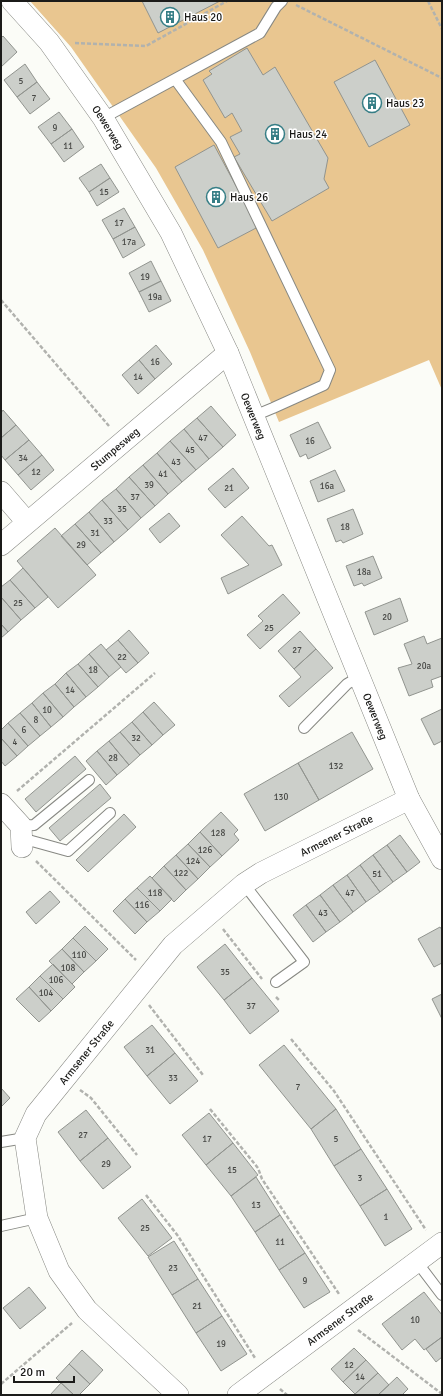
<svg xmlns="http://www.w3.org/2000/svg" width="443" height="1396" viewBox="0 0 443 1396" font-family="Signika,sans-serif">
<rect width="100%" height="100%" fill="#fbfcf7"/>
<path fill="#e9c690" d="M 30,1 L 442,1 L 442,390 L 429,360 L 279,422 L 250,352 L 203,250 L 156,168 L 71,47 Z"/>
<path fill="#cccfca" stroke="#91948f" d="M 142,1 L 220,1 L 158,33 Z
M 3,36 L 17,52 L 1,67 L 1,38 Z
M 247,48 L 263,75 L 275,67 L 328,158 L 324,179 L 329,188 L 272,221 L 234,157 L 240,154 L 230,137 L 242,131 L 232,113 L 225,118 L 203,80 L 212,74 L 209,71 Z
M 375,60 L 410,125 L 369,147 L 334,82 Z
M 25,64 L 37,82 L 17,97 L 4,80 Z
M 37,82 L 50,99 L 30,114 L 17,97 Z
M 59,112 L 72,129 L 51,144 L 38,127 Z
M 72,129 L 84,147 L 64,162 L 51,144 Z
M 214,145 L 258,227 L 218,248 L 175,167 Z
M 101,164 L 110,178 L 89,192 L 79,178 Z
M 110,178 L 119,192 L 97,206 L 89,192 Z
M 124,208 L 135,227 L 113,239 L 102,220 Z
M 135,227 L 145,245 L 123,258 L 113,239 Z
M 151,261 L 161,281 L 139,292 L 129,273 Z
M 161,281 L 171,301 L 149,312 L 139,292 Z
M 156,345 L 172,364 L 155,379 L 139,360 Z
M 139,360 L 155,379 L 138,394 L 122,375 Z
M 211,406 L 236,435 L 223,447 L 197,418 Z
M 3,410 L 16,425 L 1,438 L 1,413 Z
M 197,418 L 223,447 L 209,459 L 184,429 Z
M 318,422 L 331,448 L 308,459 L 306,454 L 300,457 L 290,435 Z
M 16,425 L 29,440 L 5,460 L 1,455 L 1,438 Z
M 184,429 L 209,459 L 196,470 L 170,441 Z
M 29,440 L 42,455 L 18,475 L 5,460 Z
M 170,441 L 196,470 L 182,482 L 157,453 Z
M 157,453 L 182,482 L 168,494 L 143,465 Z
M 42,455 L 54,470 L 31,490 L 18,475 Z
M 143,465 L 168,494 L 155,506 L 129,477 Z
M 233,468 L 249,488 L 225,508 L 208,489 Z
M 335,470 L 345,491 L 318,502 L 310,481 Z
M 129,477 L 155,506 L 141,518 L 116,489 Z
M 116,489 L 141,518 L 128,530 L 102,500 Z
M 102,500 L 128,530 L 114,542 L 89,512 Z
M 353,509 L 363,534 L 343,543 L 341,540 L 336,542 L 327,519 Z
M 89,512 L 114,542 L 101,553 L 75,524 Z
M 169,513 L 180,526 L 160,543 L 149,529 Z
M 242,516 L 269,546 L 272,545 L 282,565 L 228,594 L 221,578 L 249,565 L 221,535 Z
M 75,524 L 101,553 L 87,565 L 61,536 Z
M 55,528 L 96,575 L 58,608 L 17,561 Z
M 373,556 L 382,578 L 364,586 L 362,583 L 354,586 L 346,566 Z
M 23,568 L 48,597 L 35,608 L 10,580 Z
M 10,580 L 35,608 L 21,620 L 1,597 L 1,587 Z
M 283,594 L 300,613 L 260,649 L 247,635 L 263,621 L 258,616 Z
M 1,597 L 21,620 L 8,632 L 1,624 Z
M 400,598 L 408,621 L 374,635 L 365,612 Z
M 1,624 L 8,632 L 1,638 Z
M 129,630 L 149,653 L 138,663 L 118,640 Z
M 300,631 L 316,649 L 294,669 L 278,651 Z
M 424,636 L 427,644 L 442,638 L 442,676 L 431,680 L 433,687 L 409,696 L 398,668 L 412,664 L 404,644 Z
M 118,640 L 138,663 L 126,673 L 106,650 Z
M 101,644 L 121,667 L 109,677 L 89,654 Z
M 316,649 L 333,668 L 289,707 L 279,696 L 301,677 L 294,669 Z
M 89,654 L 109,677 L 98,687 L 78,664 Z
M 78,664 L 98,687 L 86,697 L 66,673 Z
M 66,673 L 86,697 L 74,707 L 55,684 Z
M 55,684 L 74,707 L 63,717 L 43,693 Z
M 43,693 L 63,717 L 51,727 L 32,703 Z
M 154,702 L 175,725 L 163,735 L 143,712 Z
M 32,703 L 51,727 L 40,736 L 20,713 Z
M 442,709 L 442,741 L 434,745 L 421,719 Z
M 143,712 L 163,735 L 152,745 L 132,722 Z
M 20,713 L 40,736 L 28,746 L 8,723 Z
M 132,722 L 152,745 L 140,755 L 120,732 Z
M 8,723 L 28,746 L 17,756 L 1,738 L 1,730 Z
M 120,732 L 140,755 L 129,765 L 109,741 Z
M 352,732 L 373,769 L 319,800 L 298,763 Z
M 1,738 L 17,756 L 5,766 L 1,761 Z
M 109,741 L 129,765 L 117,775 L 97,751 Z
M 97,751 L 117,775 L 106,785 L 86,761 Z
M 75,756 L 86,769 L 36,812 L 25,799 Z
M 298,763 L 319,800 L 265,831 L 244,794 Z
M 100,784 L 111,798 L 60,841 L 49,828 Z
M 221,812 L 238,830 L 234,834 L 239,840 L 222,856 L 200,832 Z
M 124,814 L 136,827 L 88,872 L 76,860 Z
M 200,832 L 222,856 L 210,867 L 188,844 Z
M 400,835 L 420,862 L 407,872 L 387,845 Z
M 188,844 L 210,867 L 198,879 L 176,855 Z
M 387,845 L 407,872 L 393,882 L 373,855 Z
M 176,855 L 198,879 L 186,890 L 164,866 Z
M 373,855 L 393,882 L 380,892 L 360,865 Z
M 360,865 L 380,892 L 366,902 L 347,875 Z
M 164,866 L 186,890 L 174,902 L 152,878 Z
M 347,875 L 366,902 L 353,912 L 333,885 Z
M 150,876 L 172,899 L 160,911 L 137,888 Z
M 333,885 L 353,912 L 340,922 L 320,895 Z
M 137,888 L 160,911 L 147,922 L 125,899 Z
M 50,891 L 60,902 L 36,924 L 26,912 Z
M 320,895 L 340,922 L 326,932 L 306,905 Z
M 125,899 L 147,922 L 135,934 L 113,911 Z
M 306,905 L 326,932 L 313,942 L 293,915 Z
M 85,926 L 108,949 L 96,961 L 73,938 Z
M 440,927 L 442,930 L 442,963 L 434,967 L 418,939 Z
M 73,938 L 96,961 L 84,972 L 62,949 Z
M 225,944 L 252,978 L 224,1000 L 197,967 Z
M 62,949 L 84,972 L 72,984 L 49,961 Z
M 53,964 L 75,987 L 63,999 L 40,976 Z
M 40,976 L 63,999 L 51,1011 L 29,987 Z
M 252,978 L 279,1011 L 250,1034 L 224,1000 Z
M 29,987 L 51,1011 L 39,1022 L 16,999 Z
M 442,994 L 442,1019 L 432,999 Z
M 152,1025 L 175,1053 L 147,1076 L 124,1047 Z
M 284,1045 L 336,1109 L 311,1129 L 259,1065 Z
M 175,1053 L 198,1081 L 170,1104 L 147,1076 Z
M 1,1088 L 10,1098 L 1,1107 Z
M 336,1109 L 361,1149 L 334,1166 L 311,1129 Z
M 86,1110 L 108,1138 L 80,1161 L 58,1132 Z
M 209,1113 L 233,1143 L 206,1165 L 182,1135 Z
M 108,1138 L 131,1167 L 103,1189 L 80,1161 Z
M 233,1143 L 258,1175 L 231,1196 L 206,1165 Z
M 361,1149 L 387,1189 L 360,1206 L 334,1166 Z
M 256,1177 L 280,1215 L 255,1232 L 231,1196 Z
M 387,1189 L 412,1229 L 385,1246 L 360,1206 Z
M 142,1199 L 172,1238 L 148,1256 L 118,1218 Z
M 280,1215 L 305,1253 L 279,1270 L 255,1232 Z
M 174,1241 L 198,1279 L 172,1295 L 148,1257 Z
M 305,1253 L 330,1292 L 304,1308 L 279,1270 Z
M 198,1279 L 222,1316 L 196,1333 L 172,1295 Z
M 29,1287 L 46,1308 L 20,1329 L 3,1308 Z
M 424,1292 L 442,1315 L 442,1337 L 424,1350 L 415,1339 L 402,1350 L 382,1324 Z
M 222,1316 L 247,1354 L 221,1371 L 196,1333 Z
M 442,1337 L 442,1357 L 436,1362 L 426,1349 Z
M 354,1348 L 366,1360 L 343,1382 L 331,1369 Z
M 82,1350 L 103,1370 L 90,1384 L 69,1364 Z
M 366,1360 L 378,1373 L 355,1394 L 343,1382 Z
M 69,1364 L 90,1384 L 79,1395 L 74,1395 L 56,1378 Z
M 378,1373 L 389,1385 L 378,1395 L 356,1395 L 355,1394 Z
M 397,1377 L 408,1389 L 402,1395 L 378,1395 Z
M 61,1383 L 74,1395 L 50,1395 Z"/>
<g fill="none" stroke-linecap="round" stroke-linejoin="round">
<defs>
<path id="service" d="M 175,79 L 221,142 L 330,370 L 324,385 L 273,408 L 254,416
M 103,118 L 260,33 L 276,7 L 282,1
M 304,728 L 347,684 L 359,677
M 21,826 L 34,825 L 89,780
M 21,838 L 68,851 L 110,813
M 244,884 L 304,962 L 276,982
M 1,1142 L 25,1138
M 1,1226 L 37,1218
M 417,1262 L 442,1295"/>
<g id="minor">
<path id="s1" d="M 12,1 L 49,42 L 103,118 L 171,233 L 228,353 L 409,799 L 442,859"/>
<path d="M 1,492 L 27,522"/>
<path id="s2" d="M 1,545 L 228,353"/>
<path d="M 1,804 L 21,826 L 22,847"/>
<path id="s3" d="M 178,1395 L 87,1310 L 59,1271 L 37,1218 L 25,1138 L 36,1114 L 173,945 L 244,884 L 261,873 L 409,799"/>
<path id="s4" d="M 238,1395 L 442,1243"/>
</g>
</defs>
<use href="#service" stroke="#878883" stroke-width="12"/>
<use href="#minor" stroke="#878883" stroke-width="22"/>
<path stroke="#b1b2ae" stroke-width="2.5" stroke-dasharray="4 2" stroke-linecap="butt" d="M 428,1 L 442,29
M 296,5 L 442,78
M 75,43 L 146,46 L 227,1
M 1,300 L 109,426
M 17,791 L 155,673
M 36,861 L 136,960
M 223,929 L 262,979
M 276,997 L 280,1001
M 149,1005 L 203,1075
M 291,1039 L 334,1091 L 426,1230
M 80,1090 L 91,1098 L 137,1155
M 210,1109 L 258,1168 L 262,1179 L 339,1294
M 146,1195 L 178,1236 L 255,1358
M 358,1330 L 442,1394
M 1,1384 L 72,1323
M 280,1389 L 287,1395"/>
<use href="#service" stroke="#fff" stroke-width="10"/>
<use href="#minor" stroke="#fff" stroke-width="21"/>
</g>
<defs>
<symbol id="building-ring" viewBox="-11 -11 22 22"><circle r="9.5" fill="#fff" stroke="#367e86" stroke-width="1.5"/><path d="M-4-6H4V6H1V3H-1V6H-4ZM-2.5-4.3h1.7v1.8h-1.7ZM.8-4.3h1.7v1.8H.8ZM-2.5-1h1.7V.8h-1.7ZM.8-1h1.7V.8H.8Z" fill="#367e86"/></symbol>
</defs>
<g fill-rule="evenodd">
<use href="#building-ring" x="159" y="6" width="22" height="22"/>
<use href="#building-ring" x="361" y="92" width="22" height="22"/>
<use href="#building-ring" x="264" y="123" width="22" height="22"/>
<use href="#building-ring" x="205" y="186" width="22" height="22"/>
</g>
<g text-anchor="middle" stroke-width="3" stroke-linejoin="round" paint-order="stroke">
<g font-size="9" fill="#474845">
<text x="21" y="84">5</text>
<text x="34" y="101">7</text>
<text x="55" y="131">9</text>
<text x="68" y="149">11</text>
<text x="104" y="195">15</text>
<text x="119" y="226">17</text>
<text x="129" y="245">17a</text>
<text x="145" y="280">19</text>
<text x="155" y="300">19a</text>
<text x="155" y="365">16</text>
<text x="138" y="380">14</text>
<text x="203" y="441">47</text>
<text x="310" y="444">16</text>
<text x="190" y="453">45</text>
<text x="23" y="461">34</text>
<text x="176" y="465">43</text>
<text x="36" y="475">12</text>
<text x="163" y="477">41</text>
<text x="149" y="488">39</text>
<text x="327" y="489">16a</text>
<text x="229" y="491">21</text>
<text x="135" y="500">37</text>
<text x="122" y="512">35</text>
<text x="108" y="524">33</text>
<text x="345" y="530">18</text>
<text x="95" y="536">31</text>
<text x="81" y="548">29</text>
<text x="364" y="575">18a</text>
<text x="18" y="606">25</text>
<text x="387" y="620">20</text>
<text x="269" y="631">25</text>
<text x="297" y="653">27</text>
<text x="122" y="660">22</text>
<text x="424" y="669">20a</text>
<text x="93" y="673">18</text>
<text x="70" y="693">14</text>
<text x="47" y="713">10</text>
<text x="36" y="723">8</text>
<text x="24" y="733">6</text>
<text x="136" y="741">32</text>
<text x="15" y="745">4</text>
<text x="113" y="761">28</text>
<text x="336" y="769">132</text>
<text x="281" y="800">130</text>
<text x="218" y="836">128</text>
<text x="205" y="853">126</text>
<text x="193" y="864">124</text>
<text x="181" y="876">122</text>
<text x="377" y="877">51</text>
<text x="155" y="896">118</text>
<text x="350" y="896">47</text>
<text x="142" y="908">116</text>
<text x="323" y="916">43</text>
<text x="79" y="958">110</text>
<text x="68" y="971">108</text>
<text x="225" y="975">35</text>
<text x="56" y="983">106</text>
<text x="46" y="996">104</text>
<text x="251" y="1009">37</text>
<text x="150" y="1053">31</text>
<text x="173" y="1081">33</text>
<text x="298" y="1090">7</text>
<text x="83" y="1138">27</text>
<text x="207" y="1142">17</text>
<text x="336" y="1142">5</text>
<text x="106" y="1167">29</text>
<text x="232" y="1173">15</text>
<text x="360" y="1181">3</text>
<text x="256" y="1208">13</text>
<text x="386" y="1220">1</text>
<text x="145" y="1231">25</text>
<text x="280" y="1245">11</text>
<text x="173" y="1271">23</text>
<text x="305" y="1284">9</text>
<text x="197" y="1309">21</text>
<text x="415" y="1323">10</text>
<text x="221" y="1347">19</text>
<text x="349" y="1368">12</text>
<text x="360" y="1380">14</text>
</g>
<g font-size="11" fill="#1b1b19" stroke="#fff" text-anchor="start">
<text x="184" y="21">Haus 20</text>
<text x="386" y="107">Haus 23</text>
<text x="289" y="138">Haus 24</text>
<text x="230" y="201">Haus 26</text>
</g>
<g font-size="11" fill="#1b1b19" stroke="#fff">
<text dy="4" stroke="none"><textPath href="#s1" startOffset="159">Oewerweg</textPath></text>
<text dy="4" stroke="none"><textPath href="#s1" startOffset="483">Oewerweg</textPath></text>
<text dy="4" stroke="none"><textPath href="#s2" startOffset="149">Stumpesweg</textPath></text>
<text dy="4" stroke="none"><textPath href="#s1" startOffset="807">Oewerweg</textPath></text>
<text dy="4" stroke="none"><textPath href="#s3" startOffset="753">Armsener Straße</textPath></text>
<text dy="4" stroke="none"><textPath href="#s3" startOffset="417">Armsener Straße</textPath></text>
<text dy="4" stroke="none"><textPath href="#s4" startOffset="127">Armsener Straße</textPath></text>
</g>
</g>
<rect width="443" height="1396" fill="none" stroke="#1b1b19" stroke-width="4"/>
<path d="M14 1376v6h60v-6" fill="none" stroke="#1b1b19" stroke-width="2"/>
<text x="20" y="1376" font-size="12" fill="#1b1b19" stroke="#ffffff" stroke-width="3" paint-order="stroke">20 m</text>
</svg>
